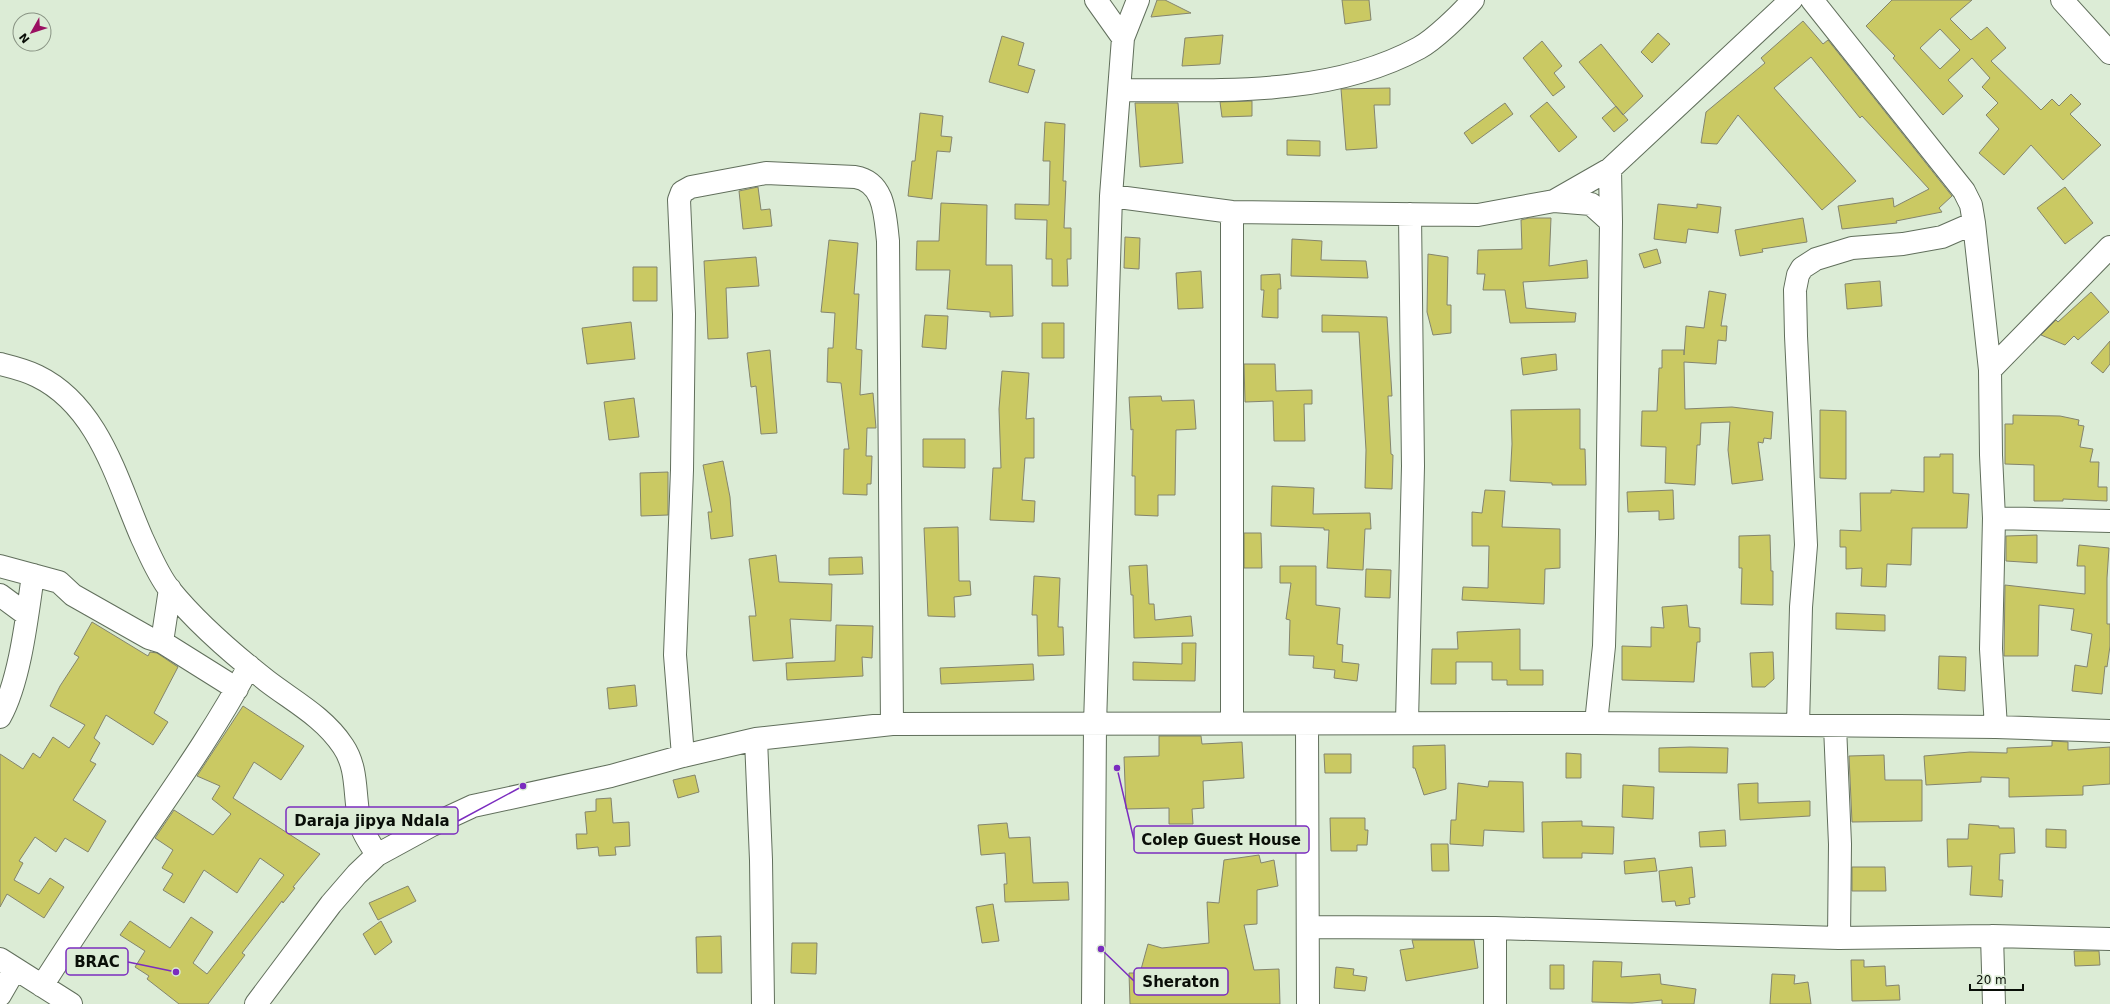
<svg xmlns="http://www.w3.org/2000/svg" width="2110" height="1004" viewBox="0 0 2110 1004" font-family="'DejaVu Sans',sans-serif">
<rect width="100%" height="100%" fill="#dcecd6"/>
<path fill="#cac963" stroke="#84856e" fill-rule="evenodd" d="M 1157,0 L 1165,0 L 1191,13 L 1151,17 Z
M 1342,0 L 1369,0 L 1371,20 L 1345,24 Z
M 1892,0 L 1972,0 L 1950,19 L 1971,40 L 1987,27 L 2006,48 L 1991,61 L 2041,110 L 2052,99 L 2059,106 L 2071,94 L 2081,104 L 2070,114 L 2101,145 L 2063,180 L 2031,145 L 2004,175 L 1979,153 L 1999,129 L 1986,115 L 1998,103 L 1982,87 L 1990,78 L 1972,58 L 1948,80 L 1963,96 L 1943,115 L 1893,58 L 1895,56 L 1866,26 ZM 1940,29 L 1960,50 L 1940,69 L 1920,48 Z
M 1803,21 L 1823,44 L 1828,40 L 1952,196 L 1939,208 L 1942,212 L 1896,221 L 1897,223 L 1842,229 L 1838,206 L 1893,198 L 1894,207 L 1929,189 L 1862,116 L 1860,118 L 1811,57 L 1774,88 L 1856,181 L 1822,210 L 1738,115 L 1717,144 L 1701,143 L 1706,112 L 1765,63 L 1761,58 Z
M 1658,33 L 1670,44 L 1652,63 L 1641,52 Z
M 1223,35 L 1220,64 L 1182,66 L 1185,38 Z
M 1002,36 L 1024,43 L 1018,65 L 1035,70 L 1028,93 L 989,82 Z
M 1542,41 L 1562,66 L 1554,73 L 1565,87 L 1553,96 L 1523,58 Z
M 1601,44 L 1643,96 L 1623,115 L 1579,62 Z
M 1390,88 L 1390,105 L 1374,105 L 1377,148 L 1346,150 L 1341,89 Z
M 1252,101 L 1252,116 L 1222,117 L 1220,102 Z
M 1547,102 L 1577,137 L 1559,152 L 1530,116 Z
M 1135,103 L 1178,103 L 1183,163 L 1140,167 Z
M 1505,103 L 1513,114 L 1472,144 L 1464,133 Z
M 1616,106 L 1628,120 L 1614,132 L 1602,118 Z
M 920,113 L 943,116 L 941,136 L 952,137 L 950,152 L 937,151 L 932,199 L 908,196 L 912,161 L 915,161 Z
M 1045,122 L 1065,124 L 1063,181 L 1066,181 L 1064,228 L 1071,228 L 1071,259 L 1067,259 L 1068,286 L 1052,286 L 1052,259 L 1046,259 L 1047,220 L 1015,219 L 1015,204 L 1049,205 L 1050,161 L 1043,161 Z
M 1287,140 L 1320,141 L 1320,156 L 1287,155 Z
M 758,187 L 761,210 L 770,209 L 772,226 L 743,229 L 739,191 Z
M 2065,187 L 2093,223 L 2065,244 L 2037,208 Z
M 941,203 L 987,205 L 986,265 L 1012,265 L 1013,316 L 990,317 L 990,312 L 947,309 L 950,270 L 916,270 L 917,241 L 939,241 Z
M 1658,204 L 1697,208 L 1697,204 L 1721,207 L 1718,233 L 1688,229 L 1686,243 L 1654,239 Z
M 1529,218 L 1551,218 L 1549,266 L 1587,260 L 1588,278 L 1523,282 L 1526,308 L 1576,313 L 1575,322 L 1510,323 L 1505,290 L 1483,290 L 1485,274 L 1477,274 L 1478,250 L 1522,249 L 1521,220 Z
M 1803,218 L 1807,242 L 1762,249 L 1763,252 L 1740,256 L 1735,230 Z
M 1125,237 L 1140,238 L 1139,269 L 1124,268 Z
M 1292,239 L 1322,241 L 1321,260 L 1366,261 L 1368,278 L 1291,276 Z
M 829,240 L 858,243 L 854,294 L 859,294 L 856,349 L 862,350 L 860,395 L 873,393 L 876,428 L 867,428 L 866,456 L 872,456 L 871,484 L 867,484 L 867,495 L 843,494 L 844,449 L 849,449 L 841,383 L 827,382 L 828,348 L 833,348 L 835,313 L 821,312 Z
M 1657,249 L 1661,263 L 1644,268 L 1639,254 Z
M 1428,254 L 1448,257 L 1447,305 L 1451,305 L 1451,333 L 1433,335 L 1427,312 Z
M 756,257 L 759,286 L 726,288 L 728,338 L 708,339 L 704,261 Z
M 633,267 L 657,267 L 657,301 L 633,301 Z
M 1201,271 L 1203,308 L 1178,309 L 1176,273 Z
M 1280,274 L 1281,289 L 1278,289 L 1278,318 L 1262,317 L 1264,290 L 1261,290 L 1261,275 Z
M 1880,281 L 1882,306 L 1847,309 L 1845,284 Z
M 1709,291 L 1726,294 L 1721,326 L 1727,326 L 1726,341 L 1718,340 L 1716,364 L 1684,362 L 1685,409 L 1732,407 L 1773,412 L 1771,439 L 1764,438 L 1763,443 L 1758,442 L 1763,480 L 1732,484 L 1728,450 L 1730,422 L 1701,423 L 1700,445 L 1697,445 L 1695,485 L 1665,483 L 1666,447 L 1641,446 L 1642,411 L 1657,411 L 1659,368 L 1662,368 L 1662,350 L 1684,350 L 1684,355 L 1686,326 L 1704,328 Z
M 2091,292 L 2109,312 L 2078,340 L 2074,336 L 2065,345 L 2041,335 L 2056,320 L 2058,322 Z
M 925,315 L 948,316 L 946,349 L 922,347 Z
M 1322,315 L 1387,317 L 1392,396 L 1388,396 L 1391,454 L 1393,455 L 1392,489 L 1365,488 L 1366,450 L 1359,332 L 1322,332 Z
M 631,322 L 635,359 L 587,364 L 582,328 Z
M 1042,323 L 1064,323 L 1064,358 L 1042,358 Z
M 2110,341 L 2110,364 L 2103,373 L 2091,363 Z
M 770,350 L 777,433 L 761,434 L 756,386 L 751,387 L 747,353 Z
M 1556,354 L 1557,370 L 1523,375 L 1521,358 Z
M 1244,364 L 1275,364 L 1276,391 L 1312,390 L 1312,404 L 1304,404 L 1305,441 L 1274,441 L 1273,401 L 1245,402 Z
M 1002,371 L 1029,373 L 1026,419 L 1034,418 L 1034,458 L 1025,458 L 1022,500 L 1035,501 L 1034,522 L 990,520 L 993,468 L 1001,468 L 999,409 Z
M 1161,396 L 1162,401 L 1194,400 L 1196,429 L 1176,430 L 1175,495 L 1158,495 L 1158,516 L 1135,515 L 1135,476 L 1132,476 L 1133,429 L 1131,430 L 1129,397 Z
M 634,398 L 639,437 L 609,440 L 604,402 Z
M 1580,409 L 1580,449 L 1585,449 L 1586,485 L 1552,485 L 1552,483 L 1510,481 L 1512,444 L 1511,410 Z
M 1820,410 L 1846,411 L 1846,479 L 1820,478 Z
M 2013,415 L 2060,416 L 2079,420 L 2078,425 L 2084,426 L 2080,447 L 2093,449 L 2090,462 L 2099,462 L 2098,487 L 2107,487 L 2107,501 L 2063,499 L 2063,501 L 2034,501 L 2034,465 L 2005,464 L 2005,424 L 2013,424 Z
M 923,439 L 965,439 L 965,468 L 923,467 Z
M 1940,454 L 1953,454 L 1953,493 L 1969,494 L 1967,528 L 1912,528 L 1911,565 L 1887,564 L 1886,587 L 1861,586 L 1862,568 L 1846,569 L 1846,547 L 1840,547 L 1840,530 L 1861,531 L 1860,493 L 1891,493 L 1891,490 L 1924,492 L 1924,457 L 1940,457 Z
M 723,461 L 730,497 L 733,536 L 711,539 L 708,512 L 712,512 L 703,465 Z
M 668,472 L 668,515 L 641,516 L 640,473 Z
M 1272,486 L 1314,488 L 1313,514 L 1370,513 L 1371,529 L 1365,529 L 1363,570 L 1327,568 L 1329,530 L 1324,530 L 1324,528 L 1271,526 Z
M 1485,490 L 1505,491 L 1502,527 L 1560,529 L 1560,568 L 1545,569 L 1544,604 L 1462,600 L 1463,587 L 1488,588 L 1489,546 L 1472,546 L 1472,512 L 1482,513 Z
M 1673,490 L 1674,519 L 1659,520 L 1659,511 L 1628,512 L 1627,492 Z
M 958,527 L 959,581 L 970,581 L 971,595 L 954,597 L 955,617 L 928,616 L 924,528 Z
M 1244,533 L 1261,533 L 1262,568 L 1244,568 Z
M 1770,535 L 1771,571 L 1773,571 L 1773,605 L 1741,604 L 1742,568 L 1739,568 L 1739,536 Z
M 2037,535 L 2037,563 L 2006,561 L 2006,536 Z
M 2079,545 L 2109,548 L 2107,578 L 2107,624 L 2110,624 L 2110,646 L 2107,667 L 2105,666 L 2102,694 L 2072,691 L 2075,665 L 2087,667 L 2092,634 L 2071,630 L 2074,609 L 2039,605 L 2038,656 L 2004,656 L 2005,585 L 2085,594 L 2085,566 L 2077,566 Z
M 776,555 L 779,582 L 832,584 L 831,621 L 790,619 L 793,658 L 753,661 L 749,616 L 756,616 L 749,559 Z
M 862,557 L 863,574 L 829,575 L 829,558 Z
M 1147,565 L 1149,604 L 1154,604 L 1155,620 L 1191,616 L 1193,636 L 1134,638 L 1133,595 L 1131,595 L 1129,566 Z
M 1280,566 L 1316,566 L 1316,605 L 1340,608 L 1337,644 L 1343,645 L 1342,662 L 1359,664 L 1357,681 L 1334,678 L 1335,670 L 1313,668 L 1314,656 L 1289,655 L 1290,620 L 1286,619 L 1291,583 L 1280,583 Z
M 1366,569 L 1391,570 L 1390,598 L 1365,597 Z
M 1034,576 L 1060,578 L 1058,627 L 1063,627 L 1064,655 L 1038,656 L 1037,615 L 1032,615 Z
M 1687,605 L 1689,627 L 1700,628 L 1700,642 L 1697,642 L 1694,682 L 1622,680 L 1622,646 L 1651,647 L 1651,627 L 1664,628 L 1662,607 Z
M 1836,613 L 1885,615 L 1885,631 L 1836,629 Z
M 92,622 L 148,656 L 150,652 L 157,653 L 178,667 L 154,713 L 168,722 L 153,745 L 106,715 L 94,738 L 100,743 L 90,761 L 96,764 L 73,800 L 106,821 L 88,852 L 65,838 L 56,852 L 35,837 L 19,861 L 23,863 L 14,880 L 39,894 L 50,878 L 64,887 L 44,918 L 7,894 L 0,907 L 0,754 L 23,769 L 33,753 L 40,758 L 53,737 L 69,748 L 85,725 L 50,706 L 60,686 L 79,657 L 74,654 Z
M 836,625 L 873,626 L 872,658 L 862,657 L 863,676 L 787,680 L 786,663 L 835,661 Z
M 1520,629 L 1520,670 L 1543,670 L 1543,685 L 1507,685 L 1507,680 L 1492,680 L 1492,662 L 1456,662 L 1456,684 L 1431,684 L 1432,649 L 1458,649 L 1457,632 Z
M 1182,643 L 1196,643 L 1195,681 L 1133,680 L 1133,662 L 1182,664 Z
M 1773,652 L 1774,679 L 1765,687 L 1752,687 L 1750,653 Z
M 1939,656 L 1966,657 L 1965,691 L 1938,689 Z
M 1033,664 L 1034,680 L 941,684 L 940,668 Z
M 635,685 L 637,706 L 609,709 L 607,688 Z
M 243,706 L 304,746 L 281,780 L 254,762 L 233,798 L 320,854 L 293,887 L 295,888 L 283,903 L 282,901 L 242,953 L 245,955 L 208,1004 L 179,1004 L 147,979 L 149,976 L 135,967 L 145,951 L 120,935 L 130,921 L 170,948 L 191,917 L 213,932 L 193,963 L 207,974 L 284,875 L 260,858 L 237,893 L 204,870 L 184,903 L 163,890 L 173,874 L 162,868 L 173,850 L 155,838 L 174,810 L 213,835 L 231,814 L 212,799 L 220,786 L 197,776 Z
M 1159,736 L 1201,736 L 1202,744 L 1242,742 L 1244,778 L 1203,781 L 1204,808 L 1192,809 L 1193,824 L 1169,824 L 1169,808 L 1126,809 L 1124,757 L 1159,756 Z
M 2052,741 L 2068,742 L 2068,750 L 2110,747 L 2110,784 L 2083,786 L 2083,795 L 2009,797 L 2009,778 L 1981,777 L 1981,782 L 1926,785 L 1924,756 L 1970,752 L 2007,753 L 2007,748 L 2052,746 Z
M 1445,745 L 1446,789 L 1424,795 L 1415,768 L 1413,768 L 1413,746 Z
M 1690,747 L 1728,748 L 1727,773 L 1659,772 L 1659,748 Z
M 1566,753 L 1581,754 L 1581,778 L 1566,778 Z
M 1324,754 L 1351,754 L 1351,773 L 1325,773 Z
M 1884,755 L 1885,780 L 1922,780 L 1922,821 L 1852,822 L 1849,756 Z
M 695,775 L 699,792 L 678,798 L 673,780 Z
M 1489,781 L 1523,782 L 1524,832 L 1484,830 L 1483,846 L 1450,844 L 1451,820 L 1456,820 L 1458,783 L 1488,787 Z
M 1758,783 L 1758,803 L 1810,801 L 1810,816 L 1740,820 L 1738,784 Z
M 1623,785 L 1654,787 L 1653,819 L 1622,817 Z
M 611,798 L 613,823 L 629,822 L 630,846 L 615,847 L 616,855 L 599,856 L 598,847 L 577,849 L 576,834 L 587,834 L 585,812 L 596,811 L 596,799 Z
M 1330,818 L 1365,818 L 1365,830 L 1368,830 L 1367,845 L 1357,845 L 1357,851 L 1331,851 Z
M 1582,821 L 1582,826 L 1614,827 L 1613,854 L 1582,853 L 1582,858 L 1543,858 L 1542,822 Z
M 1007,823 L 1009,838 L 1030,837 L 1033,883 L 1068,882 L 1069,900 L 1005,902 L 1004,884 L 1007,884 L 1005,853 L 981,855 L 978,825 Z
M 1969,824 L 1999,826 L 1999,828 L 2014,828 L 2015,853 L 2000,854 L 1999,880 L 2003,880 L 2002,897 L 1970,895 L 1972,866 L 1948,867 L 1947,839 L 1968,839 Z
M 2046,829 L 2066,830 L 2066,848 L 2046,847 Z
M 1725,830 L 1726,846 L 1700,847 L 1699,832 Z
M 1431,844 L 1448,844 L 1449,871 L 1432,871 Z
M 1259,855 L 1261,863 L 1274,860 L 1278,886 L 1257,890 L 1257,924 L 1244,925 L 1254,970 L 1279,969 L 1280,1004 L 1130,1004 L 1129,973 L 1140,973 L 1148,944 L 1162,948 L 1209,943 L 1207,902 L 1219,903 L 1224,860 Z
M 1655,858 L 1657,871 L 1625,874 L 1624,861 Z
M 1692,867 L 1695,897 L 1689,898 L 1690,904 L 1676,906 L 1675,901 L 1662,902 L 1659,871 Z
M 1852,867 L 1885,867 L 1886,891 L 1852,891 Z
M 408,886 L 416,901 L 378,920 L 369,903 Z
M 993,904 L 999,941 L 982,943 L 976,907 Z
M 381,921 L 392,942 L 375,955 L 363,934 Z
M 721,936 L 722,973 L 697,973 L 696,937 Z
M 1412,940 L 1474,940 L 1478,968 L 1406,981 L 1400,950 L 1414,948 Z
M 792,943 L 817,943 L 816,974 L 791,973 Z
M 2074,951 L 2099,951 L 2100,965 L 2075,966 Z
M 1851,960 L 1864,960 L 1864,967 L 1885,966 L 1886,986 L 1899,985 L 1900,1000 L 1852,1001 Z
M 1593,961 L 1622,962 L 1621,977 L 1660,974 L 1661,984 L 1696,989 L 1694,1004 L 1662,1004 L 1662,1000 L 1632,1003 L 1592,1002 Z
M 1550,965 L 1564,965 L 1564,989 L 1550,989 Z
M 1336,967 L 1354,969 L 1353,975 L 1367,977 L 1365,991 L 1334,988 Z
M 1772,974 L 1795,975 L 1794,984 L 1808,982 L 1811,1004 L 1770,1004 Z"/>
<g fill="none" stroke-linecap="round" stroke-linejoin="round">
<defs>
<path id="minor" d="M 1096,0 L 1123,38
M 1812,0 L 1964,191 L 1971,205 L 1974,223 L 1990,370 L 1991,455 L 1994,518 L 1991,649 L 1996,727
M 2062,0 L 2110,53
M 1120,90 C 1219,90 1329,97 1419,48 C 1434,40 1462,13 1473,0
M 1111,196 L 1232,212 L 1478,215 L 1554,201 L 1610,169 L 1791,0
M 1554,201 L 1591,204 L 1611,222
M 1232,212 L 1232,723
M 0,364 C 12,367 25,370 37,376 C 99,406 117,481 142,538 C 150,555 158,575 170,590 C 196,622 234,655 267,681 C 293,701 324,717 343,746 C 358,768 354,793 359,818 C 361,831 370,843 377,855
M 1990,370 L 2110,247
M 1994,518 L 2110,521
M 0,566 L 59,582 L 73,595 L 149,638 L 162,642 L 237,689
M 0,595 L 27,615
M 162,642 L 170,589
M 0,717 C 20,681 27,617 33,575
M 1407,722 L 1413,466 L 1410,214
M 1596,723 L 1604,646 L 1607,534 L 1611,222 L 1610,169
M 1307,724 L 1308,1004
M 1798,725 L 1801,607 L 1806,545 L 1796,336 L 1795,290 L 1798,275 L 1802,268 L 1816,259 L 1852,248 L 1903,244 L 1942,237 L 1974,223
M 1835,726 L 1840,844 L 1839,938
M 756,739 L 761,860 L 763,1004
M 683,756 L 675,655 L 682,470 L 684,314 L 679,200 L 682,192 L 691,187 L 766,173 L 855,177 C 885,182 885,215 888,241 L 892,724
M 1309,927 L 1495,928 L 1839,938 L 1992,936 L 2110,939
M 1495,928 L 1495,1004
M 1992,936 L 1994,1004
M 0,959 L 71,1004
M 42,986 C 77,931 113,878 149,824 C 184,773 220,721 249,666
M 0,995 L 15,969
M 256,1004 L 331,904 L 357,874 L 377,855 L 432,825 L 473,806 L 611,776 L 683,756 L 756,739 L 892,724 L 1596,723 L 1996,727 L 2110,731
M 1093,1004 L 1095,725 L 1111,196 L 1123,38 L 1138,0"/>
</defs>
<use href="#minor" stroke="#616f5c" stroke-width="24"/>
<use href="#minor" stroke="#fff" stroke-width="22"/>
</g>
<path fill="none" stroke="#7b2cbf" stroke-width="1.5" d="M523 786L458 821M1117 768L1134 840M176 972L128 962M1101 949L1134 981"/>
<g fill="#7b2cbf" stroke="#dcecd6" stroke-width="1.5">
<circle cx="523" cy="786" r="4"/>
<circle cx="1117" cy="768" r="4"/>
<circle cx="176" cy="972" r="4"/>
<circle cx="1101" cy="949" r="4"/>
</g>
<g fill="#dcecd6" stroke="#7b2cbf" stroke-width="1.5">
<rect x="286" y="807" width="172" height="27" rx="4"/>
<rect x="1134" y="826" width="175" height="27" rx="4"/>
<rect x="66" y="948" width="62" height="27" rx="4"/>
<rect x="1134" y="968" width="94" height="27" rx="4"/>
</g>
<g font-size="15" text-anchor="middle" font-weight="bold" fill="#090e07">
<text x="372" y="826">Daraja jipya Ndala</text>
<text x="1221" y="845">Colep Guest House</text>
<text x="97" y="967">BRAC</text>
<text x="1181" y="987">Sheraton</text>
</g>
<g transform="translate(32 32) rotate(231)"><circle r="19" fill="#dcecd6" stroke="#889383"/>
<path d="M0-3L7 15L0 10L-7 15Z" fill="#9a1061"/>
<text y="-6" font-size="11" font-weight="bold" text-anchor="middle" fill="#090e07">N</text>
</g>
<path d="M1970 984v6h53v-6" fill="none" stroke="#090e07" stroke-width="2"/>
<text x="1976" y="984" font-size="12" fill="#090e07" stroke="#dcecd6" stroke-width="3" paint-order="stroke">20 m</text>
</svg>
